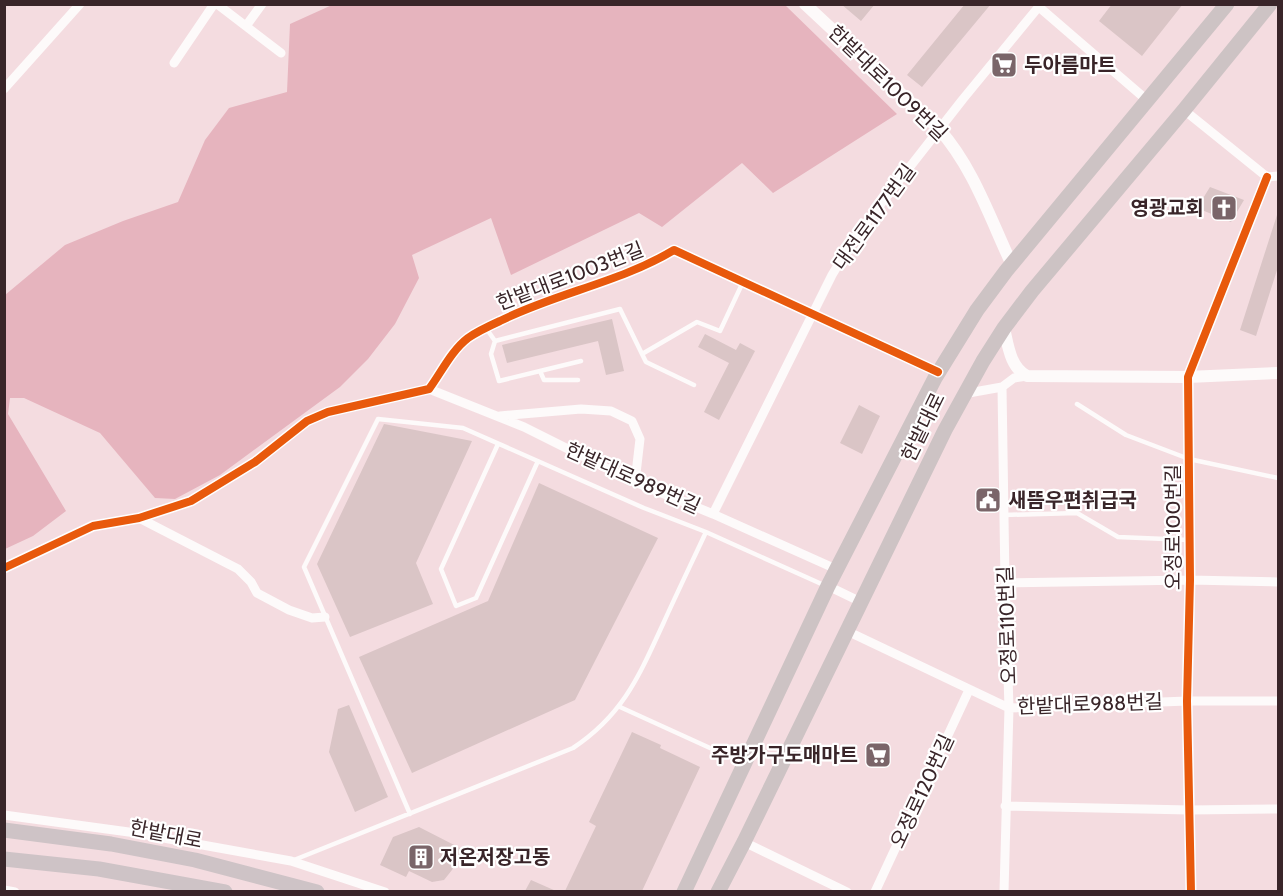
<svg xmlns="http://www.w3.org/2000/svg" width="1283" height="896" viewBox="0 0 1283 896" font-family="Cabin,'Noto Sans KR',sans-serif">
<rect width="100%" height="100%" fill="#f4dce0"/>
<path fill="#e6b4be" d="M 332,5 L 785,5 L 897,114 L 773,193 L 742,163 L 662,227 L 639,213 L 511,275 L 491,218 L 412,255 L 419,278 L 395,324 L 368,359 L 340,387 L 220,475 L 175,499 L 155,498 L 100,433 L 24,398 L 10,398 L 8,414 L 66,511 L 33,536 L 5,549 L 5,295 L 65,245 L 123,221 L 178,202 L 205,140 L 229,108 L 287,92 L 290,24 Z"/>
<path fill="#dac5c6" d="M 841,4 L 875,4 L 861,21 Z
M 965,4 L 991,4 L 922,87 L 907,75 Z
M 1112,4 L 1183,4 L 1142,56 L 1099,21 Z
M 1210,187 L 1244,200 L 1231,222 L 1197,208 Z
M 1277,215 L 1278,215 L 1278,267 L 1256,336 L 1240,330 Z
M 612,319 L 624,371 L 606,375 L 598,341 L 507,363 L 502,345 Z
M 705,334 L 736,350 L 740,343 L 755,351 L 719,420 L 704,412 L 729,363 L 698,347 Z
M 859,405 L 880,416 L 862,454 L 840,443 Z
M 384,424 L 472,441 L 416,563 L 433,604 L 350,637 L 317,564 Z
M 539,483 L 658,538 L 575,700 L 412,773 L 359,657 L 488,601 Z
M 349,705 L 388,797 L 355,812 L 329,752 L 338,709 Z
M 632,732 L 661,745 L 660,748 L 700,767 L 642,891 L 565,891 L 596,826 L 589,822 Z
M 419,827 L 462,849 L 452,870 L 444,880 L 432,882 L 409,871 L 406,877 L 380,865 L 393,837 Z
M 531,880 L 556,891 L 525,891 Z"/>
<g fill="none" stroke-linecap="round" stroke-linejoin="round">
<path stroke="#fdfafa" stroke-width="4.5" d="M 486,328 L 495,341
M 642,354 L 646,362 L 694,385
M 540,371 L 581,361
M 578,380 L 544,380 L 540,371 L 499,381 L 491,354 L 495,341 L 620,309 L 642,354 L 697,322 L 720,331 L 743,282
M 1077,404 L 1126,435 L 1189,459 L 1278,478
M 498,444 L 441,569 L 456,606 L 476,598 L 538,461
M 1004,515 L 1077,513 L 1118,537 L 1189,540
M 620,707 L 721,753
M 410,814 L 304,567 L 378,419 L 463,428 L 644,508 L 706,532
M 294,860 L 573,748 C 623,715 639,676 663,624 C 677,593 692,562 706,532 L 826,586"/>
<path stroke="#fdfafa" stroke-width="9" d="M 217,4 L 281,53
M 1039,7 L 1148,101
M 246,26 L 262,4
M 174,63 L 214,4
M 4,89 L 80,4
M 1184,110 L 1267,177 L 1278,176
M 429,389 L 524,427 L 630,480 L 713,514 L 836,569
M 963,394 L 1002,387
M 500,416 L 581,409 L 611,411 L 632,421 L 640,439 L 635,482
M 713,514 L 832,275 L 855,237 L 963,99 L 1041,4
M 139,518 L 238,569 L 251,582 L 257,593 L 289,610 L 312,618 L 325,617
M 4,568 L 93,526 L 139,518 L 191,501 L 255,462 L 307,421 L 328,412 L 429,389 C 441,373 451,351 468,338 C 478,331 489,326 500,321 C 556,293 621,282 674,250 L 938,372
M 1005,583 L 1190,580 L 1278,582
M 828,586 L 861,602
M 847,631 L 1009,708 L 1187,701 L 1278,701
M 1005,806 L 1189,810 L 1278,809
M 4,815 L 136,833 L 291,861 L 385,892
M 744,842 L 847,892
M 4,890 L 15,892
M 875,892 L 969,690
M 1004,892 L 1009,708 L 1005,583 L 1002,387 L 1014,378 L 1027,376
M 1191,892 L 1187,701 L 1190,580 L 1188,377 L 1267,177"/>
<path stroke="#fdfafa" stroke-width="12" d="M 805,4 L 939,129 C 973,167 990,218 1012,265
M 1004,328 C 1008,345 1010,367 1027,376 L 1188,377 L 1278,373"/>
<path stroke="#cdc3c4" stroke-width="15" d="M 684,892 L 828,586 L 935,378 L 977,310 L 1006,271 L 1227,4
M 718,892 L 744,842 L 945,430 L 983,361 L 1004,328 L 1032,291 L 1184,110 L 1270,4"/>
<path stroke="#cec3c6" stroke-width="15" d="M 4,830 L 111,844 L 195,860 L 317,892
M 4,859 L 99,869 L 225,892"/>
<defs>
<path id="cycleway" d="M 4,568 L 93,526 L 139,518 L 191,501 L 255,462 L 307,421 L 328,412 L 429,389 C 441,373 451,351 468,338 C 478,331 489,326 500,321 C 556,293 621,282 674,250 L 938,372
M 1191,892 L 1187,701 L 1190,580 L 1188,377 L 1267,177"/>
</defs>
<use href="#cycleway" stroke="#fff" stroke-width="11"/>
<use href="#cycleway" stroke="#e8590c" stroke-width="8"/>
</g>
<defs>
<symbol id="supermarket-square" viewBox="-11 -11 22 22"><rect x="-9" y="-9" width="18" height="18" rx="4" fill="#7a6569" stroke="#fff"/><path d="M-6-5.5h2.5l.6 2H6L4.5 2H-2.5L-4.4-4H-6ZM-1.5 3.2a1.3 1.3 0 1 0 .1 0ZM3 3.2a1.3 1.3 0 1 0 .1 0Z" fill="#fff"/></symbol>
<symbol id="church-square" viewBox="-11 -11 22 22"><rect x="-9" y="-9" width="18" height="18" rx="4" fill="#7a6569" stroke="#fff"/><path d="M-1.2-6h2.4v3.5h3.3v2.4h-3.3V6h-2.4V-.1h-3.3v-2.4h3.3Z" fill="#fff"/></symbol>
<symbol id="civic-square" viewBox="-11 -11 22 22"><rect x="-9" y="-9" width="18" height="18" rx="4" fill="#7a6569" stroke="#fff"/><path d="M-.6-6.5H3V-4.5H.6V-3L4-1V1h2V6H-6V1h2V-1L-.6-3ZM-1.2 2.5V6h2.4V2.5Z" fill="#fff"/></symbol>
<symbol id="building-square" viewBox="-11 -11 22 22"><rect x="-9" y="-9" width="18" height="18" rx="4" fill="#7a6569" stroke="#fff"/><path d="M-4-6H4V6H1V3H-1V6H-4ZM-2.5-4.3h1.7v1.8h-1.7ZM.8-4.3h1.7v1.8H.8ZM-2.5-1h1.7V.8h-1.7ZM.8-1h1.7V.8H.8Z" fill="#fff"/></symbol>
</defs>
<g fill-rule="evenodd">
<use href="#supermarket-square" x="989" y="50" width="30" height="30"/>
<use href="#church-square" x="1209" y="193" width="30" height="30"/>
<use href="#civic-square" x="973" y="485" width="30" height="30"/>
<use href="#supermarket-square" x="863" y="740" width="30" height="30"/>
<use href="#building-square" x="406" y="842" width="30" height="30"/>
</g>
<g text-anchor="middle" stroke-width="4.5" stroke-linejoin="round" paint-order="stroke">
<g font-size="20" font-weight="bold" fill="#392529" stroke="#fff" text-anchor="start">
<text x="1024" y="72">두아름마트</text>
<text x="1204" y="215" text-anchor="end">영광교회</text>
<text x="1008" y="507">새뜸우편취급국</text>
<text x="858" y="762" text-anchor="end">주방가구도매마트</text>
<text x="440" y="864">저온저장고동</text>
</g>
<g font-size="20" fill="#392529" stroke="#fff">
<text transform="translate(888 83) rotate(44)" y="7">한밭대로1009번길</text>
<text transform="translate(874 217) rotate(-54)" y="7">대전로1177번길</text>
<text transform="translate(570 276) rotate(-21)" y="7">한밭대로1003번길</text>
<text transform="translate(923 427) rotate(-64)" y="7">한밭대로</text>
<text transform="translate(633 478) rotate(24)" y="7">한밭대로989번길</text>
<text transform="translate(1173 527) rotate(-90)" y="7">오정로100번길</text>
<text transform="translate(1007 625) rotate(-92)" y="7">오정로110번길</text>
<text transform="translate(1090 704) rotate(-2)" y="7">한밭대로988번길</text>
<text transform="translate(922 791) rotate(-65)" y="7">오정로120번길</text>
<text transform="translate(166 834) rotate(11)" y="7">한밭대로</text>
</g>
</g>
<rect width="1283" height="896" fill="none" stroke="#392529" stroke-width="12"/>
</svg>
